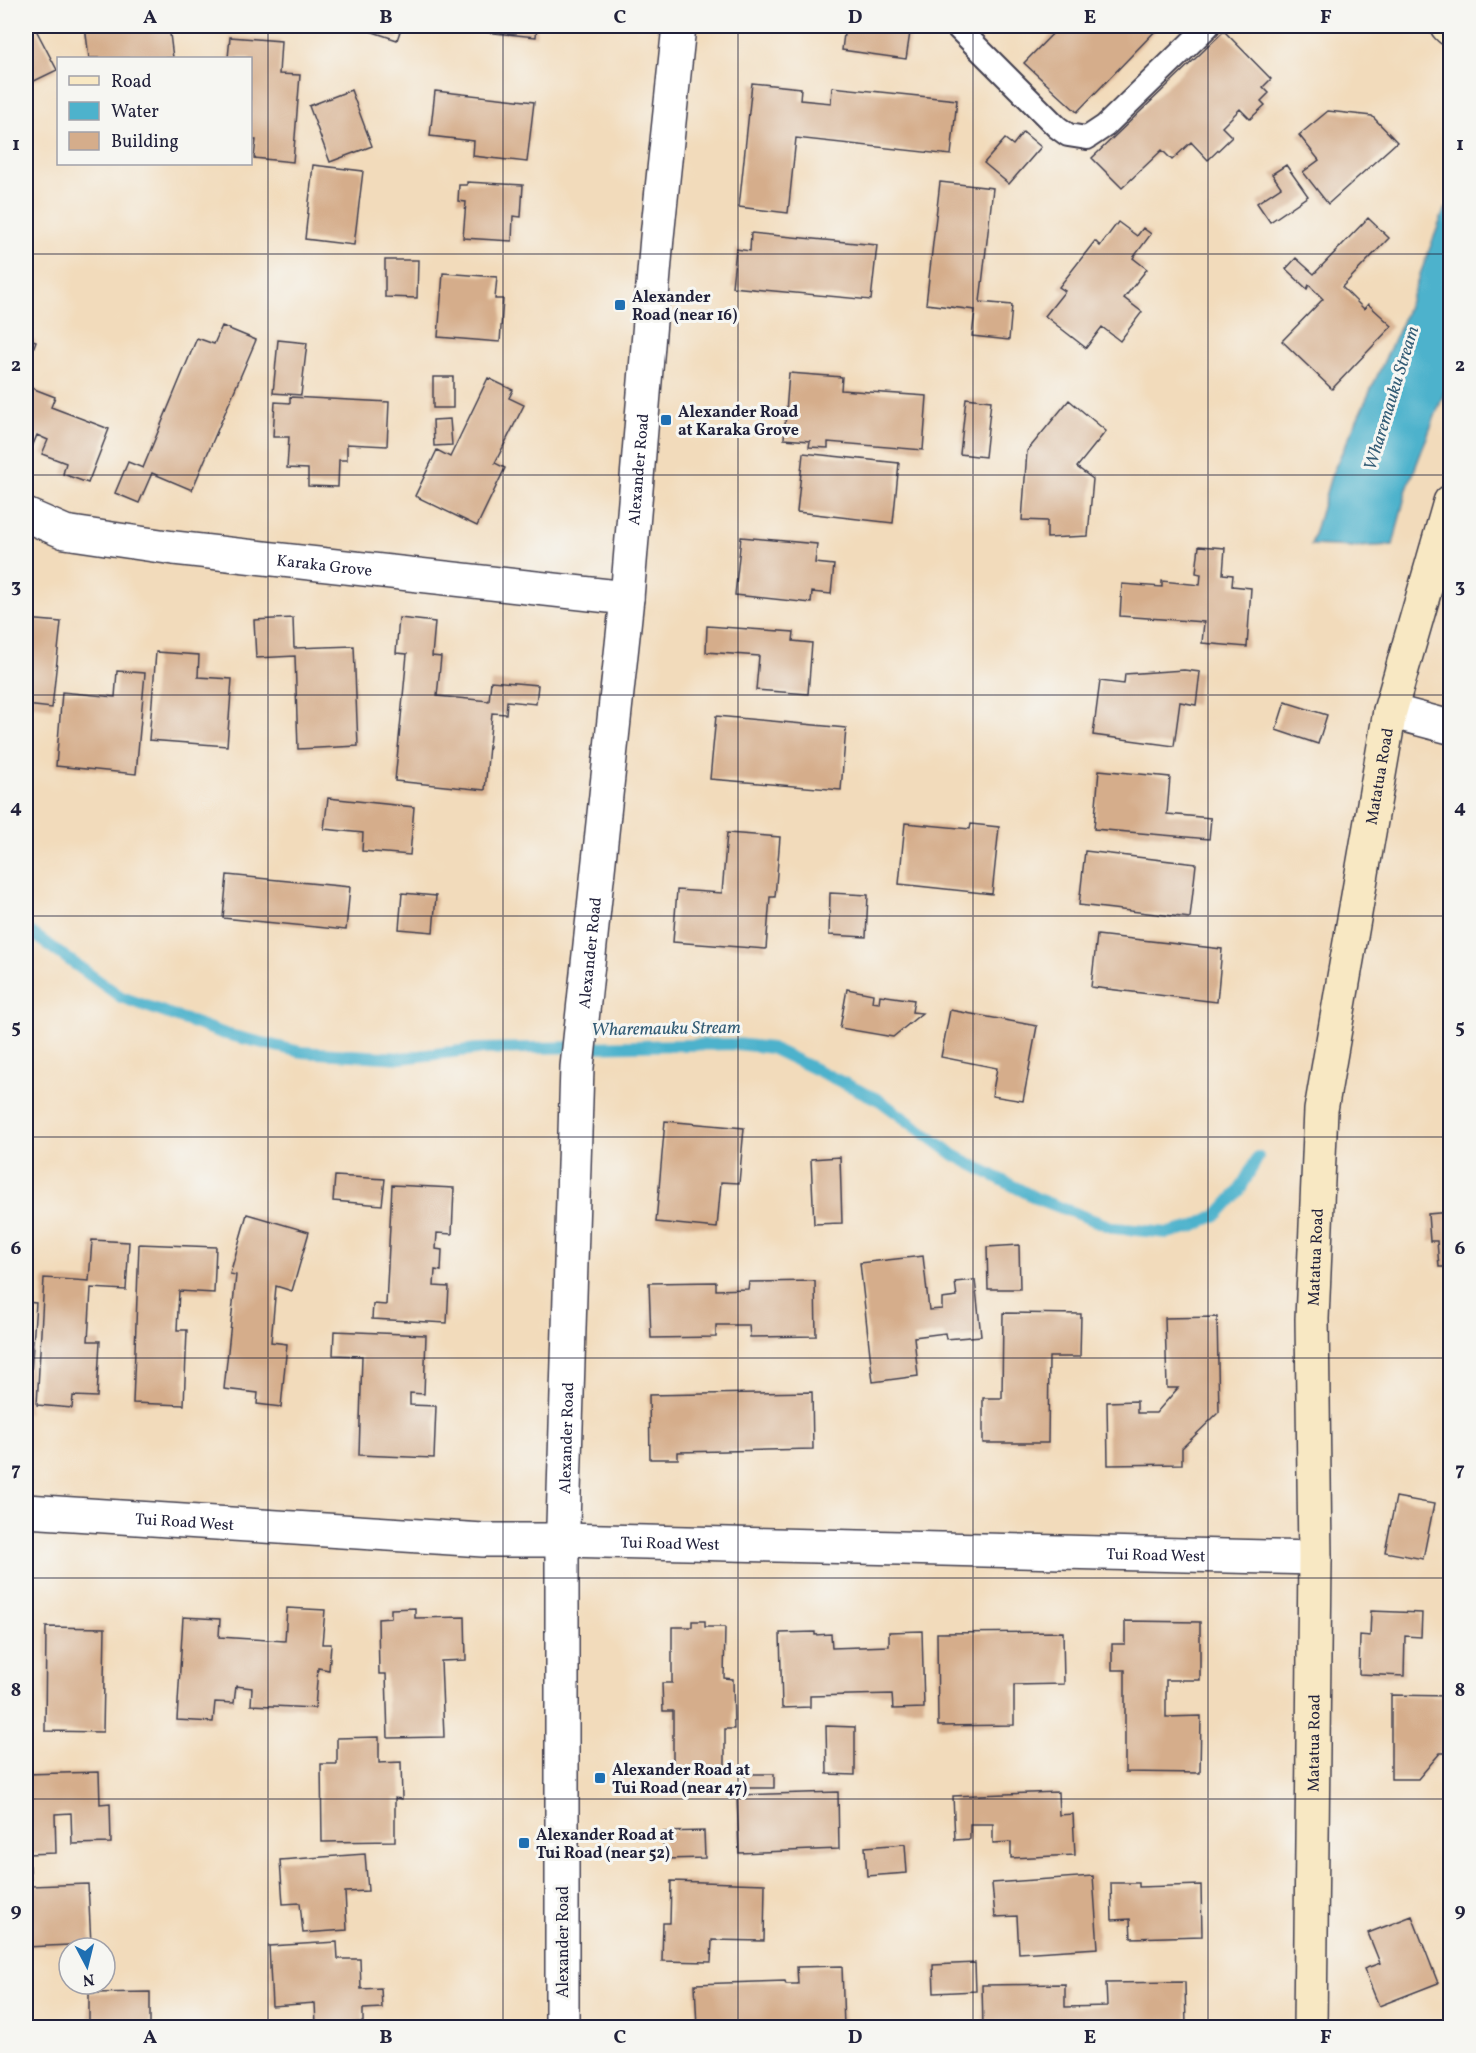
<svg xmlns="http://www.w3.org/2000/svg" width="1476" height="2053" viewBox="0 0 1476 2053" font-family="Vollkorn,serif">
<rect width="100%" height="100%" fill="#f6f6f2"/>
<filter id="ink" filterUnits="userSpaceOnUse"><feTurbulence type="fractalNoise" baseFrequency=".0167" numOctaves="2"/><feDisplacementMap in="SourceGraphic" scale="12" xChannelSelector="R" yChannelSelector="G"/><feConvolveMatrix kernelMatrix="1 2 1 2 8 2 1 2 1" color-interpolation-filters="sRGB"/></filter>
<filter id="wash" filterUnits="userSpaceOnUse"><feTurbulence type="fractalNoise" baseFrequency=".008" numOctaves="4" result="noise"/><feDisplacementMap in="SourceGraphic" scale="24" xChannelSelector="R" yChannelSelector="G"/><feGaussianBlur stdDeviation="1.35" result="paint"/><feColorMatrix in="noise" values="0 0 0 0 0 0 0 0 0 0 0 0 0 0 0 0 0 1.4 0 .05"/><feComposite in="paint" operator="in"/></filter>
<g filter="url(#wash)">
<rect width="100%" height="100%" fill="#f2dbbb"/>
<path fill="#4db2cc" stroke="#386a84" stroke-width="1.5" d="M 1445,208 L 1450,216 L 1450,377 L 1406,492 L 1393,545 L 1356,547 L 1311,545 L 1331,476 L 1402,322 Z"/>
<g fill="none" stroke-linecap="round" stroke-linejoin="round">
<path stroke="#4db2cc" stroke-width="12" d="M 26,929 L 121,997 L 225,1034 L 301,1052 L 402,1058 L 477,1049 L 737,1044 L 771,1048 L 879,1100 L 954,1155 L 1038,1199 L 1114,1228 L 1168,1233 L 1193,1227 L 1218,1214 L 1239,1191 L 1258,1157"/>
</g>
<g id="blocks">
<path fill="#d5ad8b" d="M 26,26 L 34,26 L 57,70 L 26,85 Z
M 85,26 L 169,26 L 173,58 L 89,58 Z
M 365,26 L 402,26 L 397,40 L 364,29 Z
M 475,26 L 537,26 L 536,37 L 474,31 Z
M 845,26 L 911,26 L 906,59 L 842,50 Z
M 1060,26 L 1160,26 L 1077,112 L 1024,63 Z
M 1224,31 L 1271,79 L 1263,87 L 1269,93 L 1261,101 L 1265,105 L 1250,119 L 1240,109 L 1222,127 L 1232,137 L 1208,160 L 1191,142 L 1172,160 L 1162,150 L 1122,188 L 1092,158 Z
M 230,37 L 281,41 L 279,74 L 300,75 L 293,162 L 254,158 L 256,140 L 250,140 L 250,58 L 228,58 Z
M 752,83 L 801,88 L 800,100 L 831,103 L 832,87 L 957,100 L 951,155 L 796,138 L 788,213 L 739,207 Z
M 351,90 L 372,146 L 330,162 L 309,106 Z
M 435,91 L 534,102 L 527,162 L 473,156 L 474,141 L 430,136 Z
M 1328,111 L 1372,116 L 1397,142 L 1328,204 L 1303,172 L 1319,160 L 1299,135 Z
M 1023,132 L 1041,147 L 1009,184 L 984,163 L 1005,139 L 1013,145 Z
M 313,165 L 363,171 L 354,245 L 305,239 Z
M 1286,165 L 1308,196 L 1270,222 L 1257,203 L 1281,187 L 1272,174 Z
M 467,182 L 523,185 L 521,217 L 513,216 L 512,241 L 463,238 L 466,202 L 458,201 L 459,185 L 467,185 Z
M 940,182 L 993,188 L 980,302 L 1012,305 L 1009,340 L 972,336 L 975,310 L 926,304 Z
M 1368,218 L 1389,238 L 1342,287 L 1364,309 L 1368,304 L 1392,326 L 1332,389 L 1282,341 L 1323,299 L 1309,285 L 1307,289 L 1286,269 L 1296,258 L 1314,274 Z
M 1118,222 L 1137,236 L 1143,228 L 1151,234 L 1133,258 L 1147,269 L 1124,298 L 1142,312 L 1120,341 L 1102,327 L 1086,348 L 1045,316 L 1065,291 L 1059,287 L 1095,241 L 1100,246 Z
M 751,233 L 877,245 L 871,300 L 732,287 L 736,249 L 750,251 Z
M 385,260 L 418,260 L 417,298 L 385,297 Z
M 443,273 L 497,277 L 495,299 L 503,299 L 500,342 L 438,337 Z
M 222,326 L 256,340 L 192,490 L 152,473 L 139,503 L 115,493 L 128,462 L 143,468 L 197,338 L 214,344 Z
M 26,338 L 36,341 L 26,368 Z
M 278,340 L 307,343 L 301,395 L 273,393 Z
M 789,373 L 842,377 L 841,390 L 927,396 L 923,450 L 828,442 L 828,448 L 809,447 L 810,441 L 784,439 Z
M 433,377 L 453,377 L 453,408 L 433,408 Z
M 488,378 L 513,390 L 509,398 L 524,405 L 495,463 L 505,468 L 477,526 L 415,496 L 437,450 L 450,457 Z
M 29,387 L 55,397 L 51,407 L 109,429 L 88,483 L 63,474 L 66,463 L 42,454 L 48,440 L 37,435 L 27,459 L 26,458 L 26,395 Z
M 290,397 L 389,402 L 387,446 L 347,444 L 347,460 L 339,460 L 338,487 L 308,486 L 308,469 L 287,468 L 289,437 L 273,437 L 275,402 L 290,403 Z
M 966,398 L 991,401 L 985,457 L 960,454 Z
M 1069,400 L 1106,431 L 1077,467 L 1093,479 L 1088,536 L 1047,538 L 1047,521 L 1022,520 L 1027,451 Z
M 450,419 L 452,445 L 434,446 L 433,420 Z
M 803,453 L 899,463 L 893,523 L 797,512 Z
M 741,537 L 817,544 L 815,563 L 834,565 L 831,594 L 812,592 L 811,603 L 735,595 Z
M 1199,546 L 1225,548 L 1223,574 L 1233,575 L 1232,586 L 1251,588 L 1247,647 L 1202,643 L 1204,622 L 1120,616 L 1122,584 L 1162,587 L 1162,581 L 1200,585 L 1201,574 L 1196,573 Z
M 293,618 L 294,648 L 354,646 L 358,746 L 298,749 L 295,656 L 256,658 L 254,620 Z
M 399,618 L 435,622 L 432,656 L 441,657 L 437,696 L 489,701 L 491,681 L 538,685 L 536,704 L 507,701 L 506,714 L 492,713 L 485,790 L 395,781 L 407,654 L 396,653 Z
M 26,619 L 61,622 L 52,708 L 26,705 Z
M 707,626 L 794,632 L 793,641 L 812,643 L 808,694 L 756,690 L 759,656 L 706,652 Z
M 156,652 L 199,655 L 198,677 L 232,679 L 227,746 L 149,740 Z
M 1184,670 L 1200,672 L 1196,705 L 1180,702 L 1174,746 L 1093,735 L 1100,681 L 1124,684 L 1125,674 Z
M 117,671 L 145,673 L 136,774 L 56,766 L 62,692 L 115,697 Z
M 1285,702 L 1327,715 L 1318,744 L 1276,730 Z
M 716,716 L 846,728 L 841,790 L 710,779 Z
M 1099,770 L 1170,777 L 1167,814 L 1211,818 L 1209,839 L 1094,829 Z
M 328,798 L 414,807 L 410,855 L 362,851 L 363,833 L 324,829 Z
M 905,823 L 970,829 L 971,824 L 999,827 L 992,894 L 899,884 Z
M 727,833 L 780,837 L 775,897 L 770,897 L 766,949 L 673,942 L 677,890 L 722,893 Z
M 1085,851 L 1196,864 L 1190,918 L 1079,905 Z
M 227,875 L 350,887 L 346,930 L 223,918 Z
M 402,893 L 436,896 L 433,932 L 399,929 Z
M 830,893 L 868,895 L 866,937 L 829,935 Z
M 1097,935 L 1222,949 L 1217,1002 L 1091,987 Z
M 847,989 L 873,994 L 872,1002 L 879,1003 L 880,995 L 914,1000 L 912,1012 L 922,1013 L 893,1037 L 840,1028 Z
M 950,1010 L 1037,1026 L 1023,1101 L 992,1096 L 997,1068 L 941,1057 Z
M 665,1121 L 744,1128 L 739,1183 L 721,1182 L 717,1228 L 656,1222 Z
M 840,1157 L 842,1223 L 814,1224 L 811,1159 Z
M 335,1176 L 385,1179 L 382,1205 L 333,1201 Z
M 392,1185 L 454,1188 L 452,1234 L 437,1233 L 436,1249 L 442,1250 L 441,1271 L 435,1270 L 434,1286 L 449,1287 L 447,1323 L 372,1319 L 373,1304 L 386,1305 Z
M 1450,1212 L 1450,1267 L 1439,1267 L 1437,1241 L 1430,1241 L 1428,1214 Z
M 247,1214 L 309,1232 L 292,1291 L 276,1286 L 271,1342 L 287,1344 L 281,1407 L 257,1404 L 258,1393 L 224,1389 L 236,1275 L 230,1274 Z
M 92,1240 L 129,1242 L 126,1290 L 91,1288 L 88,1341 L 100,1341 L 97,1397 L 73,1396 L 72,1408 L 37,1405 L 44,1278 L 89,1281 Z
M 139,1244 L 216,1247 L 214,1293 L 179,1291 L 177,1330 L 187,1330 L 184,1405 L 133,1403 Z
M 1019,1245 L 1020,1289 L 988,1289 L 987,1247 Z
M 923,1256 L 929,1310 L 942,1309 L 942,1299 L 957,1297 L 955,1282 L 975,1280 L 981,1336 L 946,1339 L 945,1333 L 914,1337 L 918,1376 L 873,1382 L 860,1263 Z
M 815,1281 L 816,1336 L 750,1337 L 749,1325 L 716,1325 L 716,1337 L 651,1338 L 649,1283 L 716,1282 L 716,1290 L 748,1289 L 749,1282 Z
M 26,1302 L 36,1303 L 28,1414 L 26,1414 Z
M 1003,1313 L 1081,1314 L 1080,1357 L 1049,1357 L 1048,1443 L 983,1443 L 983,1398 L 1002,1398 Z
M 1217,1317 L 1219,1412 L 1182,1448 L 1182,1464 L 1108,1465 L 1107,1402 L 1137,1401 L 1137,1413 L 1156,1413 L 1178,1388 L 1167,1388 L 1165,1318 Z
M 334,1331 L 426,1335 L 424,1394 L 410,1393 L 410,1405 L 436,1406 L 434,1458 L 359,1455 L 362,1356 L 333,1355 Z
M 812,1392 L 813,1449 L 678,1452 L 678,1459 L 650,1459 L 649,1395 Z
M 1396,1497 L 1434,1504 L 1423,1559 L 1385,1552 Z
M 287,1608 L 325,1610 L 322,1644 L 331,1644 L 329,1670 L 318,1668 L 315,1708 L 251,1705 L 252,1688 L 236,1686 L 234,1703 L 215,1702 L 213,1722 L 177,1720 L 183,1617 L 220,1619 L 219,1637 L 285,1641 Z
M 415,1608 L 415,1618 L 465,1617 L 466,1660 L 441,1661 L 444,1737 L 388,1738 L 386,1674 L 379,1674 L 378,1619 L 391,1618 L 391,1609 Z
M 1371,1611 L 1422,1613 L 1421,1637 L 1405,1636 L 1404,1676 L 1359,1674 L 1360,1635 L 1370,1636 Z
M 692,1621 L 705,1621 L 705,1627 L 725,1627 L 724,1678 L 733,1679 L 734,1729 L 725,1729 L 725,1771 L 673,1772 L 673,1711 L 663,1711 L 662,1683 L 672,1683 L 672,1627 L 692,1627 Z
M 1125,1621 L 1200,1622 L 1200,1680 L 1166,1680 L 1166,1717 L 1201,1716 L 1200,1773 L 1125,1772 L 1125,1670 L 1112,1670 L 1112,1644 L 1125,1644 Z
M 46,1627 L 105,1628 L 103,1732 L 45,1731 Z
M 922,1631 L 924,1708 L 893,1709 L 892,1694 L 810,1696 L 810,1707 L 782,1708 L 780,1633 L 815,1632 L 815,1635 L 831,1634 L 832,1648 L 889,1646 L 889,1632 Z
M 1063,1632 L 1064,1684 L 1014,1685 L 1014,1725 L 938,1726 L 937,1633 Z
M 1391,1695 L 1448,1696 L 1447,1753 L 1440,1753 L 1418,1779 L 1391,1779 Z
M 826,1726 L 855,1727 L 855,1775 L 827,1774 Z
M 379,1737 L 379,1763 L 401,1762 L 402,1799 L 395,1798 L 395,1841 L 322,1842 L 321,1764 L 337,1764 L 337,1738 Z
M 99,1772 L 100,1804 L 110,1803 L 111,1843 L 72,1844 L 71,1813 L 55,1814 L 56,1853 L 26,1854 L 26,1774 Z
M 745,1774 L 774,1774 L 774,1788 L 745,1788 Z
M 838,1792 L 839,1849 L 739,1853 L 737,1795 Z
M 1058,1792 L 1059,1815 L 1073,1814 L 1075,1855 L 1011,1858 L 1011,1842 L 993,1843 L 993,1824 L 970,1824 L 970,1839 L 955,1840 L 953,1796 Z
M 704,1831 L 705,1858 L 664,1859 L 663,1832 Z
M 905,1844 L 907,1873 L 867,1876 L 865,1847 Z
M 365,1854 L 368,1891 L 345,1892 L 347,1930 L 303,1933 L 300,1903 L 283,1904 L 280,1860 Z
M 30,1866 L 31,1886 L 88,1884 L 91,1944 L 26,1947 L 26,1867 Z
M 1093,1876 L 1098,1948 L 1019,1953 L 1017,1916 L 995,1917 L 992,1883 Z
M 671,1881 L 765,1884 L 764,1941 L 712,1940 L 711,1962 L 662,1961 L 663,1923 L 670,1923 Z
M 1111,1883 L 1139,1883 L 1139,1887 L 1201,1885 L 1202,1936 L 1131,1938 L 1130,1919 L 1112,1920 Z
M 1412,1916 L 1438,1983 L 1379,2006 L 1364,1969 L 1380,1963 L 1368,1933 Z
M 337,1942 L 338,1959 L 360,1959 L 361,1989 L 381,1988 L 382,2008 L 363,2009 L 363,2022 L 316,2025 L 315,2003 L 272,2006 L 269,1946 Z
M 975,1963 L 976,1991 L 934,1993 L 933,1965 Z
M 842,1966 L 844,2028 L 697,2028 L 695,1984 L 785,1981 L 786,1984 L 798,1984 L 797,1967 Z
M 1185,1982 L 1186,2028 L 983,2028 L 982,1985 L 1065,1984 L 1065,2007 L 1107,2006 L 1106,1983 Z
M 150,1992 L 150,2028 L 89,2028 L 89,1993 Z"/>
</g>
</g>
<g filter="url(#ink)">
<use href="#blocks" fill-opacity="0" stroke="#413e4e" stroke-width="1.5"/>
<g fill="none" stroke-linecap="round" stroke-linejoin="round">
<defs>
<path id="service" d="M 956,26 L 1057,127 L 1068,135 L 1087,138 L 1105,126 L 1208,26"/>
<g id="minor">
<path id="s1" d="M 26,515 L 65,532 L 174,548 L 627,598"/>
<path d="M 1390,711 L 1450,727"/>
<path id="s2" d="M 26,1511 L 483,1540 L 562,1540 L 1315,1558"/>
<path id="s3" d="M 562,2028 L 562,1557 L 577,1067 L 627,598 L 657,237 L 679,26"/>
</g>
<g id="secondary">
<path d="M 1447,26 L 1450,29"/>
<path id="s4" d="M 1310,2028 L 1315,1558 L 1312,1319 L 1321,1110 L 1390,711 L 1450,502"/>
</g>
</defs>
<use href="#service" stroke="#413e4e" stroke-width="26"/>
<use href="#minor" stroke="#413e4e" stroke-width="36"/>
<use href="#secondary" stroke="#413e4e" stroke-width="36"/>
<use href="#service" stroke="#fff" stroke-width="22"/>
<use href="#minor" stroke="#fff" stroke-width="33"/>
<use href="#secondary" stroke="#f8e8c3" stroke-width="33"/>
</g>
</g>
<path fill="none" stroke="#22223b" stroke-width="1.5" stroke-opacity="0.55" d="M 268,26 L 268,2028M 503,26 L 503,2028M 738,26 L 738,2028M 973,26 L 973,2028M 1208,26 L 1208,2028M 26,254 L 1450,254M 26,475 L 1450,475M 26,695 L 1450,695M 26,916 L 1450,916M 26,1137 L 1450,1137M 26,1358 L 1450,1358M 26,1578 L 1450,1578M 26,1799 L 1450,1799"/>
<g fill="#1f6fb2" stroke="#f6f6f2" stroke-width="2">
<rect x="614" y="299" width="12" height="12" rx="3"/>
<rect x="660" y="414" width="12" height="12" rx="3"/>
<rect x="594" y="1772" width="12" height="12" rx="3"/>
<rect x="518" y="1837" width="12" height="12" rx="3"/>
</g>
<g text-anchor="middle" stroke-width="6" stroke-linejoin="round" paint-order="stroke">
<g font-size="16" font-weight="bold" fill="#22223b" stroke="#f6f6f2" text-anchor="start">
<text x="632" y="302">Alexander<tspan x="632" dy="18">Road (near 16)</tspan></text>
<text x="678" y="417">Alexander Road<tspan x="678" dy="18">at Karaka Grove</tspan></text>
<text x="612" y="1775">Alexander Road at<tspan x="612" dy="18">Tui Road (near 47)</tspan></text>
<text x="536" y="1840">Alexander Road at<tspan x="536" dy="18">Tui Road (near 52)</tspan></text>
</g>
<g font-size="16" fill="#22223b" stroke="#f6f6f2">
<text dy="6" stroke="none"><textPath href="#s3" startOffset="1562">Alexander Road</textPath></text>
<text dy="6" stroke="none"><textPath href="#s1" startOffset="304">Karaka Grove</textPath></text>
<text dy="6" stroke="none"><textPath href="#s4" startOffset="1257">Matatua Road</textPath></text>
<text dy="6" stroke="none"><textPath href="#s3" startOffset="1076">Alexander Road</textPath></text>
<text dy="6" stroke="none"><textPath href="#s4" startOffset="771">Matatua Road</textPath></text>
<text dy="6" stroke="none"><textPath href="#s3" startOffset="590">Alexander Road</textPath></text>
<text dy="6" stroke="none"><textPath href="#s2" startOffset="159">Tui Road West</textPath></text>
<text dy="6" stroke="none"><textPath href="#s2" startOffset="645">Tui Road West</textPath></text>
<text dy="6" stroke="none"><textPath href="#s2" startOffset="1131">Tui Road West</textPath></text>
<text dy="6" stroke="none"><textPath href="#s4" startOffset="285">Matatua Road</textPath></text>
<text transform="translate(562 1942) rotate(-90)" y="6">Alexander Road</text>
</g>
<g font-size="18" font-style="italic" fill="#335c75" stroke="#f6f6f2">
<text transform="translate(1391 398) rotate(-73)" y="6">Wharemauku Stream</text>
<text transform="translate(666 1028) rotate(-1)" y="6">Wharemauku Stream</text>
</g>
</g>
<rect width="1476" height="2053" fill="none" stroke="#f6f6f2" stroke-width="66"/>
<rect x="57" y="57" width="195" height="108" fill="#f6f6f2" stroke="#a1a1a9" stroke-width="1.5"/>
<rect x="69" y="76" width="30" height="9" fill="#f8e8c3" stroke="#a1a1a9" stroke-width="1.5"/>
<text x="111" y="87" font-size="18" fill="#22223b">Road</text>
<rect x="69" y="102" width="30" height="18" fill="#4db2cc" stroke="#a1a1a9" stroke-width="1.5"/>
<text x="111" y="117" font-size="18" fill="#22223b">Water</text>
<rect x="69" y="132" width="30" height="18" fill="#d5ad8b" stroke="#a1a1a9" stroke-width="1.5"/>
<text x="111" y="147" font-size="18" fill="#22223b">Building</text>
<g transform="translate(87 1966) rotate(173)"><circle r="28" fill="#f6f6f2" stroke="#a1a1a9" stroke-width="1.5"/>
<path d="M0-4.5L10 22L0 15L-10 22Z" fill="#1f6fb2"/>
<text y="-9" font-size="16" font-weight="bold" text-anchor="middle" fill="#22223b">N</text>
</g>
<rect x="33" y="33" width="1410" height="1987" fill="none" stroke="#22223b" stroke-width="2"/>
<g font-size="20" text-anchor="middle" font-weight="bold" fill="#22223b">
<text x="150" y="23">A</text>
<text x="386" y="23">B</text>
<text x="620" y="23">C</text>
<text x="855" y="23">D</text>
<text x="1090" y="23">E</text>
<text x="1326" y="23">F</text>
<text x="16" y="150">1</text>
<text x="1460" y="150">1</text>
<text x="16" y="371">2</text>
<text x="1460" y="371">2</text>
<text x="16" y="592">3</text>
<text x="1460" y="592">3</text>
<text x="16" y="813">4</text>
<text x="1460" y="813">4</text>
<text x="16" y="1033">5</text>
<text x="1460" y="1033">5</text>
<text x="16" y="1254">6</text>
<text x="1460" y="1254">6</text>
<text x="16" y="1475">7</text>
<text x="1460" y="1475">7</text>
<text x="16" y="1696">8</text>
<text x="1460" y="1696">8</text>
<text x="16" y="1916">9</text>
<text x="1460" y="1916">9</text>
<text x="150" y="2043">A</text>
<text x="386" y="2043">B</text>
<text x="620" y="2043">C</text>
<text x="855" y="2043">D</text>
<text x="1090" y="2043">E</text>
<text x="1326" y="2043">F</text>
</g>
</svg>
